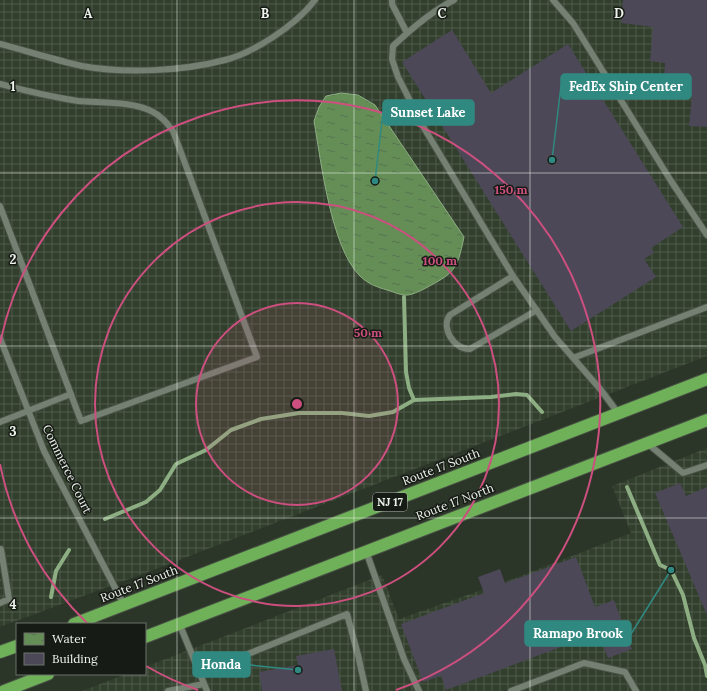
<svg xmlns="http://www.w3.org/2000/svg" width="707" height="691" viewBox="0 0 707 691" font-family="Lora,serif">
<defs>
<pattern id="industrial-grid" width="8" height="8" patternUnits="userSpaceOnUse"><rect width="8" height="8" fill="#313f2c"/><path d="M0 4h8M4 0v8" fill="none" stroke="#4f5b4b"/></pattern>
<pattern id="water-ripples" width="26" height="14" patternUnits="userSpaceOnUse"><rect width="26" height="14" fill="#648e56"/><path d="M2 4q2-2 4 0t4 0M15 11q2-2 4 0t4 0" fill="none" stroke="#587250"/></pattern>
</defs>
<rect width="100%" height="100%" fill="#2b3528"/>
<path fill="url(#industrial-grid)" d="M 0,0 L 707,0 L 707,356 L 156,569 L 0,627 Z
M 707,448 L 707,691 L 82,691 L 126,674 L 145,674 L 145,667 L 382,575 L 399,619 L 510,580 L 631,533 L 612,486 Z"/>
<path fill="url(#water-ripples)" stroke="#8dad83" d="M 341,93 L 358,95 L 375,105 L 464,237 C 457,271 454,273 424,289 C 405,298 406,296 387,290 C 377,287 368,284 360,276 C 331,248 321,161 314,121 L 319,107 L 326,96 Z"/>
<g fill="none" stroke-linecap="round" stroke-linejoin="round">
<path stroke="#8dad83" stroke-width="4" d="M 404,297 L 406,372 L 409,388 L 414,400 L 491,397 L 516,394 L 527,395 L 542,412
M 627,487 L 660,565 L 671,570 L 683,595 L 694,638 L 705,665 L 707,676
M 105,519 L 146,502 L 160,490 L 176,464 L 206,450 L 231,430 L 261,419 L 299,413 L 342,413 L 369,416 L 393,412 L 414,400
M 51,597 L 56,571 L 69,550"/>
</g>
<path fill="#4c4857" d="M 623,0 L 707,0 L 707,127 L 689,126 L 692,95 L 663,92 L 665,63 L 650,61 L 653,27 L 621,23 Z
M 452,30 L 491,93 L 568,44 L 683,227 L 651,248 L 654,253 L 644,259 L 656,277 L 571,331 L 402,62 Z
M 680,483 L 686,496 L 707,487 L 707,615 L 655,493 Z
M 576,557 L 595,607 L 614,600 L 632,649 L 608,658 L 598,633 L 446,690 L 441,676 L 423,682 L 401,624 L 484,593 L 478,577 L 500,569 L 505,583 Z
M 334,649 L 342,691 L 262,691 L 259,672 L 298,665 L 296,656 Z"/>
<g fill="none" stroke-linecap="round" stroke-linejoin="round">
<defs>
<path id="lane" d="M 392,0 L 392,4 L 407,33
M 454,0 C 432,11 411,29 393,46 L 392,59 L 398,77 L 424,128 L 513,276 L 555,337 L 601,390 L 618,413
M 553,0 L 573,23 L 671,181 L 707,235
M 0,44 C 27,51 55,60 82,66 C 125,74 183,71 225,60 C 255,52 296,25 315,0
M 0,84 C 26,91 51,97 78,101 C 100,103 134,101 153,112 C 161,116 168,124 173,131 L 257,357 L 81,421 L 0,206
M 513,276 L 450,315 C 440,327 454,350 470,349 L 537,310
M 0,338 L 44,451 L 124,605
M 573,358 L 707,307
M 0,422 L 71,394
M 647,443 L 683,473 L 707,465
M 366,551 L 404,659 L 419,691
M 0,603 L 9,599 L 1,549
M 179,623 L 207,691
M 199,672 L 238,658 L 347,614 L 358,655 L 366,691
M 168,691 L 204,684
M 511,691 L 584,663 L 625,672 L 636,691"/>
<path id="highway" d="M 74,624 L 707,379
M 145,637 L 707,420
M 0,652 L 17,646
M 4,691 L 48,674"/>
</defs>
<use href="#lane" stroke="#485045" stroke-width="8"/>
<use href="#highway" stroke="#485045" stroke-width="14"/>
<use href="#lane" stroke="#748071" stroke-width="6"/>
<use href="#highway" stroke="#6fb158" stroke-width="12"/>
</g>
<path fill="none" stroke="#edf4eb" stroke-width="1" stroke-opacity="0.55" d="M 177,0 L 177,691M 354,0 L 354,691M 530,0 L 530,691M 0,173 L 707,173M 0,346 L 707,346M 0,518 L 707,518"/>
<circle cx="297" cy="404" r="101" fill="#cd4f7f" fill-opacity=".12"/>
<g fill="none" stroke="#cd4f7f" stroke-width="2">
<circle cx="297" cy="404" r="101"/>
<circle cx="297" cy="404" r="202"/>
<path d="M198 690A303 303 0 0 1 146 666M88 624A303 303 0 0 1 0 464M0 344A303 303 0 1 1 396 690"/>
</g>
<g text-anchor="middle" stroke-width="3" stroke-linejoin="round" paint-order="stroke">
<rect fill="#171b15" stroke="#adb3ab" stroke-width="1" x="373" y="493" width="34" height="18" rx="3"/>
<g font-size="11" font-weight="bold" fill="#edf4eb">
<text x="390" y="506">NJ 17</text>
</g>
<g font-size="12" fill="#edf4eb" stroke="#171b15">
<text transform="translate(441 467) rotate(-21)" y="4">Route 17 South</text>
<text transform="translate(67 469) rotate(64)" y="4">Commerce Court</text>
<text transform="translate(455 502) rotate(-21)" y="4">Route 17 North</text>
<text transform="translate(139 584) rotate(-21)" y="4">Route 17 South</text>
</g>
</g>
<g font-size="13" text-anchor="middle" font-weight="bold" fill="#edf4eb" stroke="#171b15" stroke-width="3" stroke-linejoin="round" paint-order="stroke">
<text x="88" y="18">A</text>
<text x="265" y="18">B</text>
<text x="442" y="18">C</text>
<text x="619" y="18">D</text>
<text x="13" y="91">1</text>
<text x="13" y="264">2</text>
<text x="13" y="436">3</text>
<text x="13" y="609">4</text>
</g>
<circle cx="297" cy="404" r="6" fill="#cd4f7f" stroke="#171b15" stroke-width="2"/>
<g font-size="12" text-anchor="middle" font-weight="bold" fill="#cd4f7f" stroke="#171b15" stroke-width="3" stroke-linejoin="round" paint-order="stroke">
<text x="511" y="194">150 m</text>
<text x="440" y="265">100 m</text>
<text x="368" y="337">50 m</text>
</g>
<path fill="none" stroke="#308981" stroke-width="1.5" d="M552 160L561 86M375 181L383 112M671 570L631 634M298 670L250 665"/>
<g fill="#308981" stroke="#171b15" stroke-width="1.5">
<circle cx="552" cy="160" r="4"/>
<circle cx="375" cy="181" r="4"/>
<circle cx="671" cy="570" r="4"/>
<circle cx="298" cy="670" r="4"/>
</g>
<g fill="#308981" stroke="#308981" stroke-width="1.5">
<rect x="561" y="74" width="130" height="25" rx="4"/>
<rect x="383" y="100" width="91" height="25" rx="4"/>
<rect x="525" y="621" width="106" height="25" rx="4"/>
<rect x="193" y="652" width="57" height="25" rx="4"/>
</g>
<g font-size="13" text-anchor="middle" font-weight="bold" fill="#fff">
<text x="626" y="91">FedEx Ship Center</text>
<text x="428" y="117">Sunset Lake</text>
<text x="578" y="638">Ramapo Brook</text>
<text x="221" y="669">Honda</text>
</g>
<rect x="16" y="623" width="130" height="52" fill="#171b15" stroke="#6d726b"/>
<rect x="24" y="633" width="20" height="12" fill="url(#water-ripples)" stroke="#6d726b"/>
<text x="52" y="643" font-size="12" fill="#edf4eb">Water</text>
<rect x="24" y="653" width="20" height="12" fill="#4c4857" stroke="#6d726b"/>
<text x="52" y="663" font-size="12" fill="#edf4eb">Building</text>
</svg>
